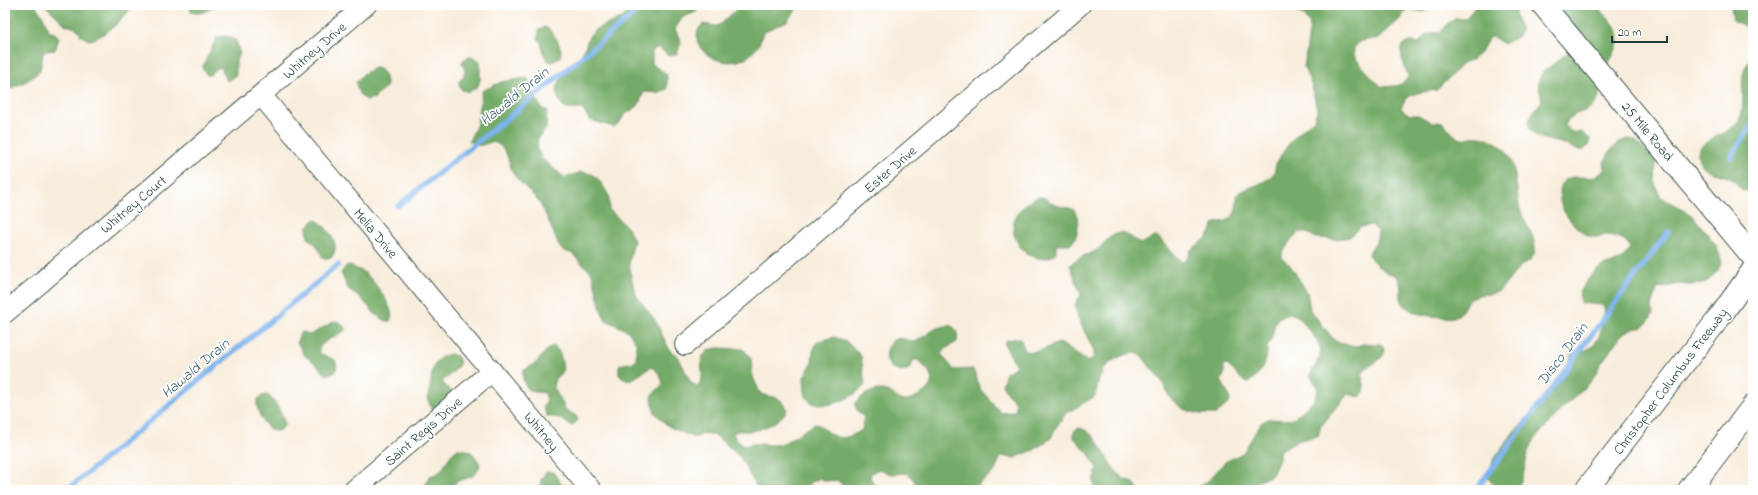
<svg xmlns="http://www.w3.org/2000/svg" width="1758" height="495" viewBox="0 0 1758 495" font-family="'Indie Flower',sans-serif">
<rect width="100%" height="100%" fill="#fff"/>
<filter id="ink" filterUnits="userSpaceOnUse"><feTurbulence type="fractalNoise" baseFrequency=".025" numOctaves="2"/><feDisplacementMap in="SourceGraphic" scale="8" xChannelSelector="R" yChannelSelector="G"/><feConvolveMatrix kernelMatrix="1 2 1 2 8 2 1 2 1" color-interpolation-filters="sRGB"/></filter>
<filter id="wash" filterUnits="userSpaceOnUse"><feTurbulence type="fractalNoise" baseFrequency=".012" numOctaves="4" result="noise"/><feDisplacementMap in="SourceGraphic" scale="16" xChannelSelector="R" yChannelSelector="G"/><feGaussianBlur stdDeviation="0.9" result="paint"/><feColorMatrix in="noise" values="0 0 0 0 0 0 0 0 0 0 0 0 0 0 0 0 0 1.4 0 .05"/><feComposite in="paint" operator="in"/></filter>
<g filter="url(#wash)">
<rect width="100%" height="100%" fill="#f8eddc"/>
<path fill="#75ab68" stroke="#4a744e" d="M 5,5 L 35,5 L 43,16 L 49,31 L 56,34 L 59,38 L 55,50 L 46,51 L 43,53 L 40,71 L 27,81 L 5,91 Z
M 45,5 L 77,5 L 78,8 L 83,9 L 87,5 L 131,5 L 131,8 C 123,19 102,39 89,40 L 80,35 L 80,32 L 76,28 L 66,25 Z
M 189,5 L 215,5 C 209,10 198,17 191,11 Z
M 635,5 L 703,5 L 696,12 L 683,17 L 675,29 L 681,42 L 677,54 L 669,56 L 658,47 L 652,51 L 652,63 C 656,69 662,69 667,75 L 667,89 L 657,93 L 644,92 L 638,106 L 624,115 L 620,122 L 614,127 L 590,120 L 582,109 C 573,109 565,111 560,102 C 548,82 575,67 583,52 C 587,46 586,39 592,33 C 601,24 612,24 622,18 C 627,14 630,9 635,5 Z
M 741,5 L 795,5 L 796,10 L 787,21 L 763,32 C 761,38 760,45 756,49 C 730,81 679,46 703,24 L 716,26 L 721,24 Z
M 1284,5 L 1433,5 C 1421,17 1420,9 1407,9 L 1399,20 L 1379,38 L 1361,41 L 1354,48 C 1354,51 1353,54 1355,57 C 1356,60 1379,85 1382,87 C 1393,86 1404,87 1408,76 C 1406,68 1393,44 1410,42 C 1413,41 1415,44 1419,43 L 1426,35 L 1442,31 L 1448,23 L 1456,18 L 1465,19 L 1477,5 L 1519,5 L 1515,13 L 1521,31 L 1518,36 L 1504,44 L 1493,37 L 1489,38 L 1480,53 L 1473,59 L 1463,63 L 1437,90 C 1423,92 1405,92 1401,109 L 1410,115 L 1418,115 L 1433,123 C 1446,119 1448,131 1457,137 C 1462,141 1466,138 1471,137 C 1480,135 1495,140 1502,147 C 1518,161 1515,190 1520,209 C 1524,223 1535,234 1535,249 C 1535,253 1533,257 1531,260 C 1516,266 1512,279 1501,289 C 1493,297 1483,292 1473,297 C 1464,301 1464,313 1455,317 C 1450,319 1422,315 1416,313 C 1413,312 1406,307 1404,305 C 1397,297 1405,286 1396,276 C 1394,274 1390,274 1388,273 C 1380,269 1372,261 1368,254 L 1376,242 L 1378,232 L 1372,225 L 1360,227 L 1350,237 L 1336,239 L 1316,238 L 1305,232 L 1300,232 L 1292,238 L 1282,254 L 1282,259 L 1290,265 L 1307,292 L 1310,310 L 1335,341 L 1354,347 L 1363,344 L 1381,344 C 1393,359 1369,362 1362,374 L 1365,390 L 1361,396 L 1357,397 L 1351,394 L 1347,395 L 1321,426 L 1318,436 L 1296,441 L 1279,451 L 1279,458 L 1272,475 L 1240,490 L 1195,490 L 1209,480 L 1225,462 L 1243,453 L 1261,423 L 1268,419 L 1286,420 L 1294,418 L 1313,401 L 1317,394 L 1318,387 L 1310,375 C 1312,370 1320,359 1320,355 C 1324,343 1302,322 1295,314 C 1264,315 1280,332 1267,347 C 1268,364 1261,373 1248,383 C 1239,379 1234,370 1226,364 L 1224,365 L 1224,375 L 1221,380 L 1229,396 L 1230,402 L 1216,414 L 1200,414 L 1183,409 L 1170,398 L 1163,383 L 1140,354 C 1128,350 1108,361 1102,372 C 1098,380 1098,389 1094,397 L 1065,414 L 1055,429 L 1051,438 L 1034,450 L 1014,458 L 1001,456 L 995,471 L 972,490 L 917,490 L 917,485 L 908,473 L 891,474 L 880,469 C 862,475 873,482 881,490 L 848,490 L 837,480 L 825,481 L 820,478 L 808,484 L 807,490 L 758,490 L 740,457 L 716,436 L 706,433 L 696,437 L 692,437 L 668,426 L 656,414 L 653,408 L 652,395 L 663,384 C 661,376 658,370 651,367 L 631,380 L 623,379 L 619,375 L 619,365 L 633,362 L 636,359 L 637,345 L 628,331 L 606,320 L 602,313 L 592,273 L 571,253 L 562,250 L 559,246 C 553,232 548,217 540,204 C 533,192 521,186 514,174 C 508,165 509,151 499,145 C 488,136 482,153 469,141 L 477,124 L 482,91 L 501,82 L 527,78 L 530,81 L 533,93 L 542,109 L 547,110 L 546,129 L 538,138 L 537,149 L 542,159 L 565,178 L 581,172 L 587,173 L 594,175 L 601,183 L 609,196 L 609,209 L 628,228 L 634,241 L 629,261 L 632,280 L 636,295 L 655,320 L 670,351 L 678,356 L 691,383 L 697,386 C 707,377 699,368 702,358 C 703,355 706,353 708,350 L 718,348 L 743,349 L 751,358 L 753,377 L 760,393 C 774,401 778,391 787,410 C 782,420 763,430 752,431 C 745,432 740,429 733,433 L 736,440 L 744,446 C 757,441 769,447 782,444 L 815,424 C 821,425 821,427 825,430 C 838,442 849,438 862,430 L 864,418 L 857,410 L 855,404 C 861,395 877,386 889,392 C 894,394 897,399 902,401 C 913,400 938,389 930,374 C 928,369 921,364 918,360 L 913,360 L 911,368 L 901,372 C 898,370 892,369 890,366 C 883,359 887,342 896,339 C 903,337 909,341 915,342 L 935,329 L 949,325 C 958,329 958,332 957,342 L 945,349 L 942,355 L 954,370 L 973,369 L 981,390 L 1001,413 L 1011,412 L 1016,410 L 1016,402 L 1008,395 L 1002,385 L 1006,373 L 1015,367 L 1016,365 L 1004,344 L 1006,340 L 1020,338 L 1025,351 C 1039,355 1049,345 1060,343 L 1088,362 L 1094,357 L 1094,351 L 1078,318 L 1075,304 L 1081,295 L 1070,265 C 1078,256 1087,256 1097,250 C 1099,249 1101,246 1103,244 C 1119,228 1124,231 1140,244 L 1155,237 L 1159,238 L 1182,262 C 1187,260 1189,257 1190,251 C 1200,242 1212,238 1213,224 C 1218,222 1222,222 1226,221 C 1237,217 1237,205 1237,195 C 1247,186 1266,185 1274,173 C 1275,170 1275,167 1276,164 C 1285,147 1299,130 1314,120 L 1317,110 L 1312,86 L 1304,68 L 1310,25 L 1303,15 Z
M 1564,5 L 1595,5 C 1601,13 1611,19 1616,28 C 1626,44 1605,65 1600,79 C 1597,86 1602,95 1596,103 C 1587,114 1573,110 1565,125 C 1569,132 1573,133 1581,132 L 1590,139 L 1588,146 L 1584,150 C 1576,152 1569,145 1561,143 C 1547,140 1519,136 1532,114 C 1535,109 1539,105 1542,101 L 1538,82 L 1542,73 L 1571,50 L 1562,15 Z
M 1731,5 L 1753,5 L 1753,29 L 1733,21 Z
M 545,27 C 553,31 564,47 560,57 L 552,62 C 541,60 545,46 538,38 L 539,30 Z
M 224,36 L 231,37 L 236,41 L 240,54 L 236,60 L 236,75 L 227,81 L 221,67 L 217,68 L 210,75 L 207,75 L 202,68 L 217,37 Z
M 471,56 L 480,61 L 480,80 L 478,86 L 469,92 L 462,90 C 452,76 471,81 462,63 L 463,60 Z
M 1753,59 L 1753,189 L 1743,191 C 1738,188 1737,183 1733,180 C 1722,172 1699,175 1698,155 C 1697,139 1732,135 1740,118 C 1748,101 1734,69 1753,59 Z
M 374,68 L 379,68 L 384,74 L 387,86 L 375,98 L 366,100 L 359,94 L 356,83 L 363,74 Z
M 1629,139 L 1636,141 L 1656,160 L 1655,184 L 1660,196 L 1693,216 L 1716,245 L 1722,262 L 1717,272 L 1706,282 L 1691,285 L 1679,284 L 1657,289 L 1652,307 L 1653,314 L 1646,325 L 1641,328 L 1631,329 L 1623,334 L 1601,363 L 1592,380 L 1561,410 L 1533,441 L 1528,452 L 1523,476 L 1519,485 L 1512,490 C 1500,490 1492,487 1488,476 L 1493,461 L 1515,430 L 1526,421 L 1567,374 L 1571,355 L 1577,351 L 1586,350 L 1594,345 L 1600,335 L 1605,309 L 1602,305 L 1581,303 L 1579,292 C 1584,285 1590,275 1597,270 C 1613,258 1617,270 1630,247 C 1627,239 1614,235 1605,235 C 1602,235 1599,237 1596,237 C 1582,238 1561,213 1560,200 C 1559,194 1558,187 1562,183 C 1576,168 1592,188 1605,168 L 1604,163 C 1609,151 1616,141 1629,139 Z
M 1037,197 L 1043,197 L 1055,205 L 1073,209 C 1081,217 1079,236 1071,244 L 1060,244 C 1055,247 1058,253 1052,256 C 1029,267 1005,237 1016,216 C 1021,208 1029,201 1037,197 Z
M 315,219 C 326,225 343,245 331,258 L 323,258 L 317,246 L 308,238 L 307,227 Z
M 349,265 C 355,268 361,270 366,274 C 374,281 398,312 390,321 L 386,321 L 375,314 L 359,296 L 348,289 L 341,273 L 346,266 Z
M 333,322 L 340,322 L 346,329 C 339,337 317,341 319,353 L 335,360 C 337,365 337,369 335,373 L 326,375 L 315,363 L 304,355 L 297,342 L 300,333 L 304,332 L 310,335 Z
M 834,337 L 846,341 L 861,356 L 865,385 C 852,399 830,409 811,403 L 805,395 L 804,377 L 812,363 L 813,351 L 817,342 Z
M 553,346 C 561,349 562,362 563,371 L 555,379 L 553,386 L 566,410 L 576,416 L 578,420 L 572,426 L 559,418 L 547,416 L 543,407 L 547,400 L 545,393 C 541,392 539,393 535,392 C 526,391 521,380 523,371 L 536,363 L 549,348 Z
M 451,354 L 457,356 L 460,362 L 456,369 L 442,382 L 452,392 L 436,413 C 423,398 429,397 431,381 C 433,366 435,357 451,354 Z
M 267,395 C 277,401 281,414 285,424 C 273,445 255,414 257,400 L 262,396 Z
M 1079,428 C 1097,431 1104,457 1115,470 C 1117,472 1121,477 1124,479 C 1131,482 1135,481 1138,490 L 1096,490 L 1093,481 L 1097,468 L 1089,454 L 1074,438 L 1074,431 Z
M 458,449 C 470,449 475,454 480,465 C 475,481 465,476 455,483 C 452,484 450,488 449,490 L 424,490 L 429,476 C 448,473 442,459 458,449 Z
M 546,472 L 553,472 L 561,484 L 569,490 L 541,490 L 541,479 Z"/>
<g fill="none" stroke-linecap="round" stroke-linejoin="round">
<path stroke="#7cb3ec" stroke-width="5.5" d="M 1731,157 L 1753,123
M 398,206 L 536,95 L 645,5
M 67,490 L 338,265
M 1476,490 L 1668,232"/>
</g>
</g>
<g filter="url(#ink)">
<g fill="none" stroke-linecap="round" stroke-linejoin="round">
<defs>
<path id="minor" d="M 261,95 L 591,490
M 5,313 L 366,5
M 685,345 L 1080,5
M 354,490 L 492,371"/>
<path id="tertiary" d="M 1543,5 L 1753,257"/>
<path id="motorway" d="M 1586,490 L 1719,318 L 1753,270
M 1689,490 L 1753,406"/>
</defs>
<use href="#minor" stroke="#40574d" stroke-width="22"/>
<use href="#tertiary" stroke="#40574d" stroke-width="24"/>
<use href="#motorway" stroke="#40574d" stroke-width="24"/>
<use href="#minor" stroke="#fff" stroke-width="20"/>
<use href="#tertiary" stroke="#fff" stroke-width="22"/>
<use href="#motorway" stroke="#fff" stroke-width="22"/>
</g>
</g>
<g text-anchor="middle" stroke-width="3.5" stroke-linejoin="round" paint-order="stroke">
<g font-size="14" fill="#1f3d34" stroke="#fff">
<text transform="translate(314 50) rotate(-41)" y="5">Whitney Drive</text>
<text transform="translate(1648 131) rotate(50)" y="5">25 Mile Road</text>
<text transform="translate(890 169) rotate(-41)" y="5">Ester Drive</text>
<text transform="translate(133 204) rotate(-40)" y="5">Whitney Court</text>
<text transform="translate(376 233) rotate(50)" y="5">Melia Drive</text>
<text transform="translate(1670 381) rotate(-53)" y="5">Christopher Columbus Freeway</text>
<text transform="translate(423 431) rotate(-41)" y="5">Saint Regis Drive</text>
<text transform="translate(542 431) rotate(50)" y="5">Whitney</text>
</g>
<g font-size="15" font-style="italic" fill="#3b606b" stroke="#fff">
<text transform="translate(514 96) rotate(-39)" y="5">Hawald Drain</text>
<text transform="translate(1562 354) rotate(-53)" y="5">Disco Drain</text>
<text transform="translate(195 368) rotate(-40)" y="5">Hawald Drain</text>
</g>
</g>
<rect width="1758" height="495" fill="none" stroke="#fff" stroke-width="20"/>
<path d="M1612 36v6h55v-6" fill="none" stroke="#1f3d34" stroke-width="2"/>
<text x="1618" y="36" font-size="12" fill="#1f3d34" stroke="#ffffff" stroke-width="3" paint-order="stroke">20 m</text>
</svg>
